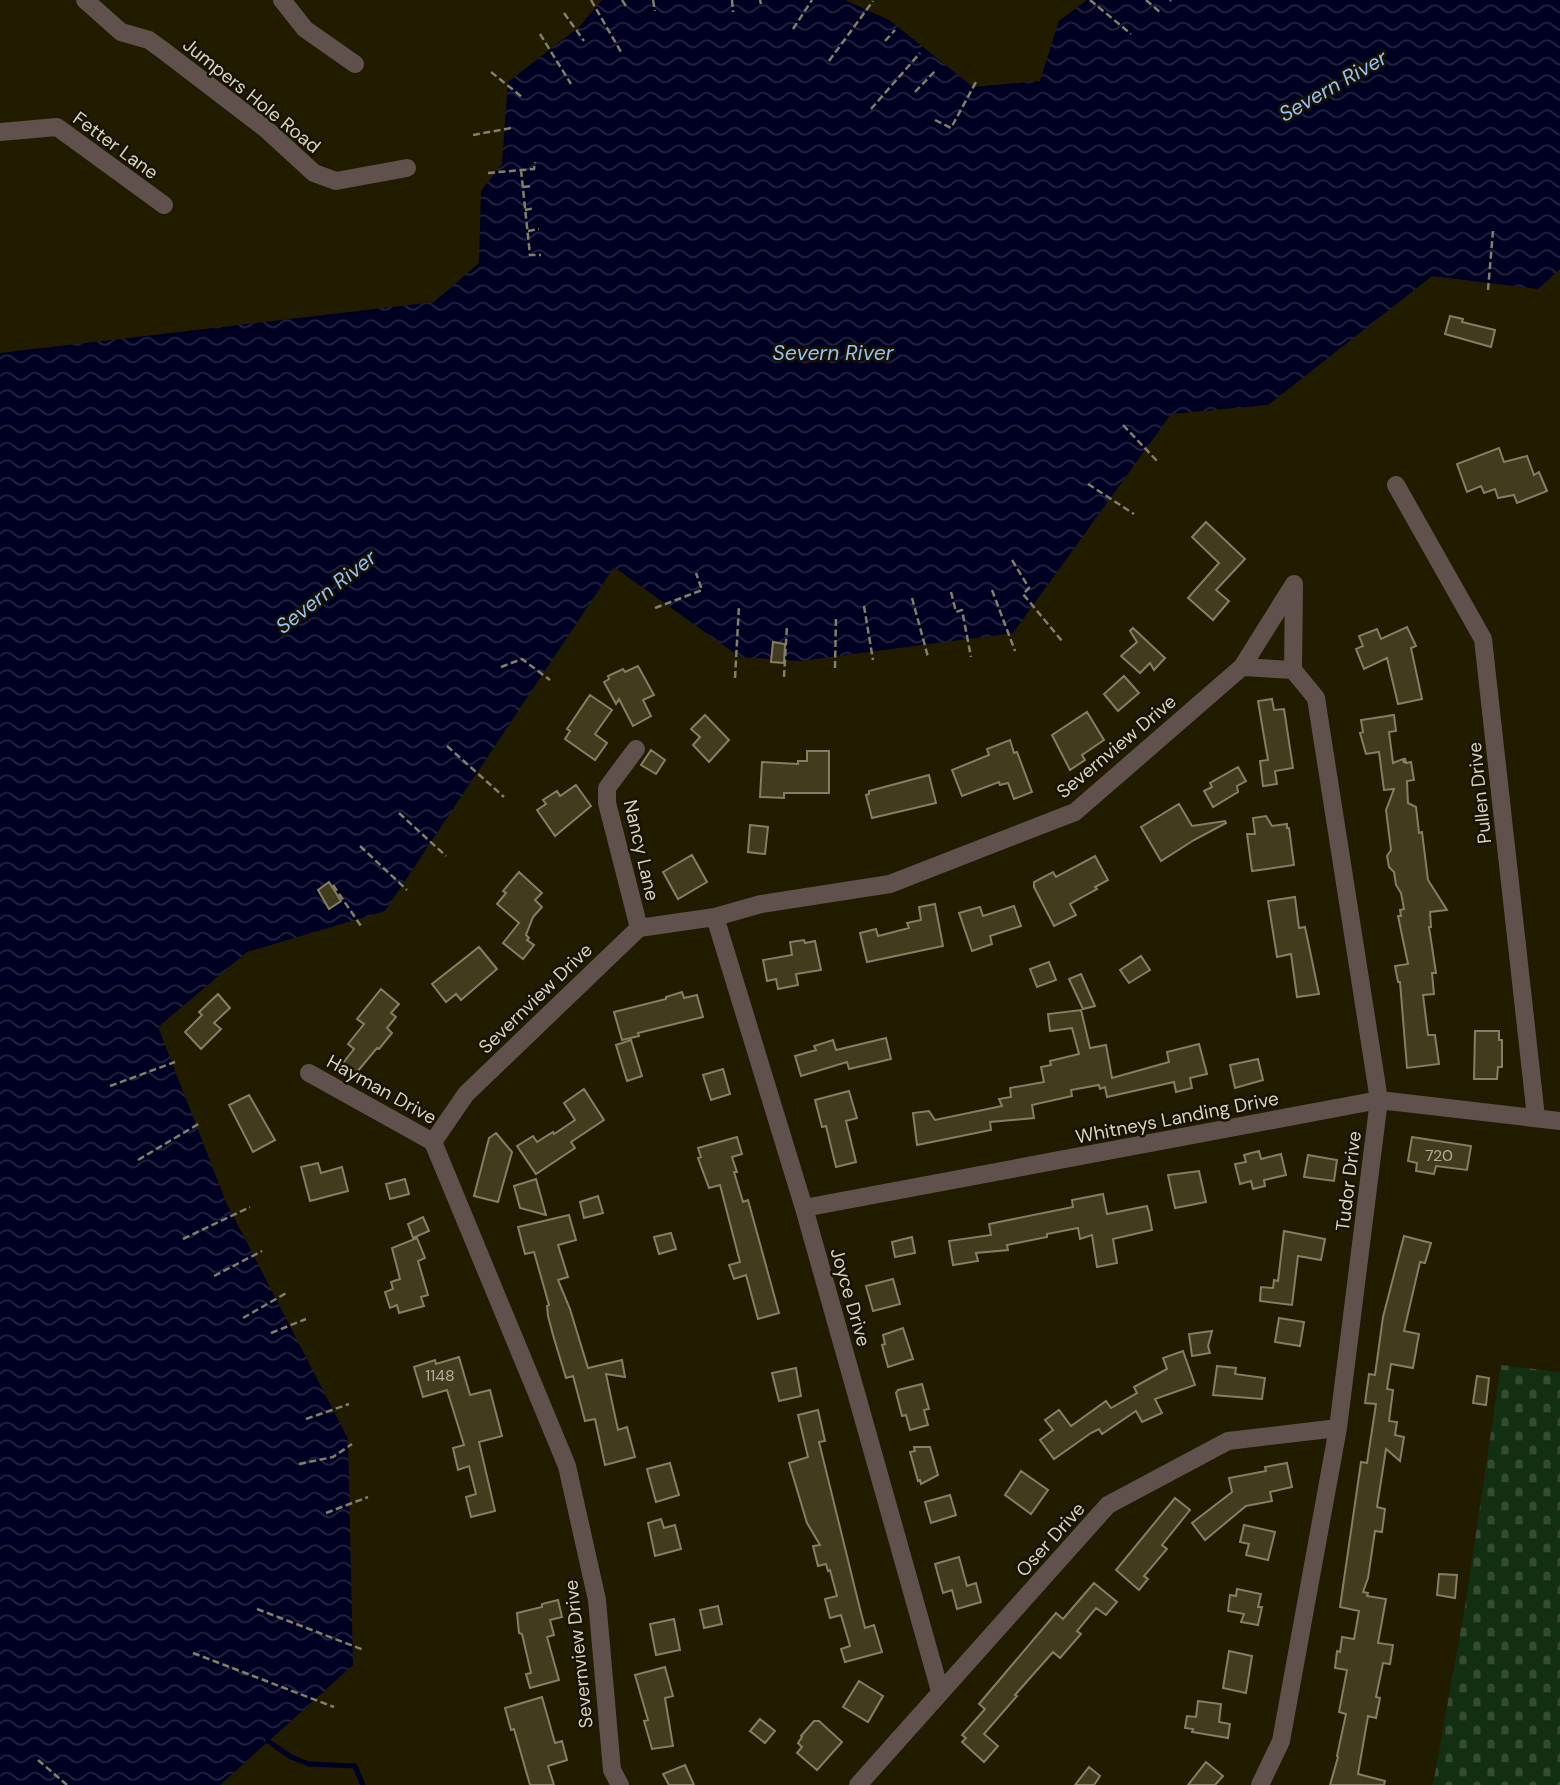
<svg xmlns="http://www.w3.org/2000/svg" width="1560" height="1785" viewBox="0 0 1560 1785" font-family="'DM Sans',sans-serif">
<defs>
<pattern id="cemetery-stones" width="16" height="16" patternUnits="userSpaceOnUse" patternTransform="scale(1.75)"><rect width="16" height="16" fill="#132f11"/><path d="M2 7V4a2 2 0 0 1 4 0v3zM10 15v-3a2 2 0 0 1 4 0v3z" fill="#354c32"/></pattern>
<pattern id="water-waves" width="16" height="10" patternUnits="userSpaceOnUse" patternTransform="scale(1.75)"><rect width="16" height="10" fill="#000023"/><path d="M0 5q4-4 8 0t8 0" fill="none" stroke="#242441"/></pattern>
</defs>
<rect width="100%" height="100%" fill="#211b00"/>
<path fill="url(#cemetery-stones)" d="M 1501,1365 L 1560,1372 L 1560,1785 L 1433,1785 L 1465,1607 Z"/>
<path fill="url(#water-waves)" d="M 602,0 L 845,0 L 889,20 L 973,87 L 1040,81 L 1059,21 L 1087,0 L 1560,0 L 1560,269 L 1538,289 L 1432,276 L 1268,405 L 1171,414 L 1013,633 L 800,661 L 740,657 L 614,567 L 385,911 L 247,952 L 158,1027 L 226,1202 L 348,1439 L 353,1665 L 220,1785 L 0,1785 L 0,353 L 434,302 L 479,263 L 481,191 L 502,164 L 508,82 L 579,27 Z"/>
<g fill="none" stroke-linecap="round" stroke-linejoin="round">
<path stroke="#000023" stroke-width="5" d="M 268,1741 L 291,1757 L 309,1764 L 355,1766 L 363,1785"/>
</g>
<path fill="#423c1e" stroke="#857f5f" stroke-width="2" d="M 1450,316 L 1463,319 L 1462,322 L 1495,330 L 1491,347 L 1445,334 Z
M 1499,448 L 1504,462 L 1527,456 L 1534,475 L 1539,472 L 1547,491 L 1517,503 L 1514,495 L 1498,498 L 1495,489 L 1484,493 L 1481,486 L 1467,492 L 1457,464 Z
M 1206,522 L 1245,559 L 1216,590 L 1229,601 L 1213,620 L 1188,598 L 1219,563 L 1192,537 Z
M 1407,627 L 1416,646 L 1411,648 L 1422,699 L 1398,704 L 1387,658 L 1364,669 L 1356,649 L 1363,646 L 1359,636 L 1377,629 L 1381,639 Z
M 1133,628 L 1165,658 L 1154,670 L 1150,663 L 1140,673 L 1121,656 L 1137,642 L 1130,631 Z
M 773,642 L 785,644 L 784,663 L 771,662 Z
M 638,666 L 654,695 L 643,700 L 651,716 L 633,726 L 619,699 L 616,704 L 604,682 L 609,679 L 608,676 L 623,669 L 625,672 Z
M 1124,676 L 1139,693 L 1118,711 L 1104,694 Z
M 590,695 L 612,710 L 595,734 L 607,743 L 595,760 L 565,739 L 570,731 L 567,729 Z
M 1272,699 L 1274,710 L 1284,709 L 1293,768 L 1275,771 L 1277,784 L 1263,786 L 1260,761 L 1268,760 L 1258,701 Z
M 1087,712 L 1104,740 L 1082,755 L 1085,760 L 1070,770 L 1052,735 Z
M 705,715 L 729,740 L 709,762 L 693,745 L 700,737 L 691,729 Z
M 1394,715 L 1396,731 L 1389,732 L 1393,763 L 1403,759 L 1404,763 L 1405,758 L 1406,763 L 1411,762 L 1414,780 L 1407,781 L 1408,803 L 1416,807 L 1419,833 L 1422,832 L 1428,880 L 1447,910 L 1430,912 L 1431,927 L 1429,927 L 1436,973 L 1432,973 L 1434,994 L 1423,995 L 1428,1035 L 1435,1035 L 1439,1064 L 1407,1068 L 1400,982 L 1398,982 L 1395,966 L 1408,964 L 1398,916 L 1401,916 L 1400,910 L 1404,909 L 1401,893 L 1396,885 L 1394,872 L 1389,867 L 1387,856 L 1391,850 L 1386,810 L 1394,789 L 1384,790 L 1379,752 L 1366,754 L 1360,733 L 1363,732 L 1361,720 Z
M 1010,740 L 1014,753 L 1017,752 L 1032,792 L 1014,799 L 1008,783 L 1000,785 L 999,782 L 962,796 L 952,770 L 989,755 L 987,749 Z
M 651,750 L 665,760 L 656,774 L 641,765 Z
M 807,751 L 829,751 L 829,793 L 784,793 L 784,798 L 760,797 L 762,762 L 798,764 L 798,761 L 807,761 Z
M 1238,767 L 1246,781 L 1237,786 L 1238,792 L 1213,807 L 1204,791 L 1212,787 L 1210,783 Z
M 929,775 L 936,803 L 872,818 L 866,795 L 869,794 L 869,791 Z
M 576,785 L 591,806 L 555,836 L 537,810 L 546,804 L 543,800 L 557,791 L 560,796 Z
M 1179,804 L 1192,826 L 1225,821 L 1226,823 L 1194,840 L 1161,861 L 1141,827 Z
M 1266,816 L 1272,826 L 1287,824 L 1287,828 L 1289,828 L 1294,865 L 1252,871 L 1247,834 L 1255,834 L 1253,818 Z
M 750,825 L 768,827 L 765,854 L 748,852 Z
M 692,855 L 707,882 L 678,899 L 663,872 Z
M 1095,856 L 1108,880 L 1095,887 L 1097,889 L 1070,904 L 1076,915 L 1054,926 L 1034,887 L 1034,882 L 1053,872 L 1056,877 Z
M 519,872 L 542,893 L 535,900 L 542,907 L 533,917 L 526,935 L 529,938 L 527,940 L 534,945 L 523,959 L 503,943 L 519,923 L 497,904 L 506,893 L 503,891 Z
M 329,882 L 341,901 L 329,909 L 318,890 Z
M 1295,897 L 1299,928 L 1305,927 L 1319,994 L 1297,997 L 1291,954 L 1277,957 L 1268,901 Z
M 935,904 L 943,946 L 867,962 L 860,933 L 876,929 L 878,936 L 909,928 L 907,923 L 921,920 L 919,907 Z
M 1014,906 L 1021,926 L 990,936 L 992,944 L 972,951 L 959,913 L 980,907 L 983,916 Z
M 804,940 L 805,943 L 815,941 L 821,970 L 796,974 L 798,985 L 778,989 L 776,979 L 767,981 L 763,960 L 792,955 L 790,942 Z
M 479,947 L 497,969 L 461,1000 L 456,994 L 446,1002 L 432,984 Z
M 1141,956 L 1150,970 L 1129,983 L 1120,970 Z
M 1049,962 L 1056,980 L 1037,987 L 1030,969 Z
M 1081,974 L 1095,1006 L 1083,1009 L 1069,979 Z
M 381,989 L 399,1004 L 391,1013 L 396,1017 L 387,1028 L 392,1033 L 379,1049 L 377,1048 L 352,1078 L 339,1068 L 354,1049 L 348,1044 L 364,1024 L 357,1019 Z
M 682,992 L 684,998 L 697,995 L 703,1017 L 638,1033 L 639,1036 L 622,1040 L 614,1012 L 666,999 L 666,997 Z
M 218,994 L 230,1008 L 214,1023 L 221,1029 L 201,1049 L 185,1032 L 202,1015 L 199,1012 Z
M 1081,1010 L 1090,1048 L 1106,1045 L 1112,1078 L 1169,1062 L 1167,1052 L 1199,1044 L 1207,1074 L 1190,1078 L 1192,1088 L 1176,1092 L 1174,1082 L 1107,1097 L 1105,1087 L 1100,1089 L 1099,1085 L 1071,1090 L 1072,1096 L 1032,1105 L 1034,1118 L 990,1122 L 991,1130 L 917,1145 L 913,1113 L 929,1111 L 935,1120 L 1002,1106 L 999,1099 L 1011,1097 L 1010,1088 L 1044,1082 L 1041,1067 L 1051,1065 L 1050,1061 L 1079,1054 L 1072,1028 L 1050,1031 L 1048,1014 Z
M 1475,1031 L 1499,1031 L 1499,1040 L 1502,1040 L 1502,1067 L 1498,1067 L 1497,1079 L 1474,1079 Z
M 886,1038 L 891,1059 L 849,1069 L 847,1062 L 801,1076 L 795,1056 L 816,1050 L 814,1046 L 833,1040 L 836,1050 Z
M 631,1040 L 642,1076 L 627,1081 L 616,1045 Z
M 1258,1059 L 1263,1080 L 1235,1088 L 1230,1065 Z
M 723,1069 L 730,1094 L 711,1100 L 703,1075 Z
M 584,1089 L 604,1120 L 571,1142 L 575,1148 L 536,1174 L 517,1146 L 533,1136 L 537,1142 L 553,1132 L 554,1134 L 575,1120 L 564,1103 Z
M 849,1091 L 857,1118 L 846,1121 L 856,1162 L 836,1167 L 826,1126 L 822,1127 L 815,1100 Z
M 249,1095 L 275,1140 L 253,1152 L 229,1105 Z
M 496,1133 L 512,1152 L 498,1202 L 474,1196 L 489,1138 Z
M 737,1137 L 742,1154 L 732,1157 L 737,1172 L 734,1172 L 743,1202 L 748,1200 L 779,1313 L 758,1319 L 746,1275 L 734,1279 L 729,1265 L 740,1262 L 720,1185 L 709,1188 L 698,1158 L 701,1157 L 698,1148 Z
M 1412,1137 L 1471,1146 L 1467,1170 L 1436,1166 L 1434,1174 L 1416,1171 L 1417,1163 L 1408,1161 Z
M 1259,1151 L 1261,1159 L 1281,1154 L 1286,1175 L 1264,1180 L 1265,1186 L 1253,1189 L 1251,1181 L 1240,1184 L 1235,1164 L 1246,1162 L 1244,1155 Z
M 1308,1155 L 1337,1160 L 1334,1181 L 1304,1177 Z
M 318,1163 L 321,1173 L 342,1167 L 348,1191 L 310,1201 L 301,1167 Z
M 1199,1171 L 1206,1202 L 1175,1208 L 1168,1175 Z
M 405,1179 L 409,1194 L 390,1199 L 386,1184 Z
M 536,1179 L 546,1215 L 520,1208 L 514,1186 Z
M 1103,1194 L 1107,1214 L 1147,1206 L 1149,1213 L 1152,1230 L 1113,1239 L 1117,1263 L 1097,1267 L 1092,1235 L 1080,1239 L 1078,1228 L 1047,1234 L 1047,1237 L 1007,1245 L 1008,1250 L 976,1253 L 978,1261 L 953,1265 L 949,1241 L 991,1235 L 989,1224 L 1073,1207 L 1072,1200 Z
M 598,1196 L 603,1213 L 584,1218 L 580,1202 Z
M 569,1215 L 576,1240 L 558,1245 L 568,1277 L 558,1280 L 570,1309 L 588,1368 L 622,1360 L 625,1377 L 606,1374 L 618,1430 L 627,1427 L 635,1457 L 605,1465 L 595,1419 L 585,1421 L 573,1376 L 566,1378 L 553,1335 L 548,1316 L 547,1306 L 549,1305 L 534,1252 L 525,1254 L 518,1227 Z
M 423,1217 L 429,1231 L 413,1238 L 408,1224 Z
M 1284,1231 L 1325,1239 L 1321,1260 L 1298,1256 L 1292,1305 L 1260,1301 L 1261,1287 L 1273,1288 L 1274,1280 L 1278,1281 Z
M 671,1233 L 676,1249 L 659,1254 L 654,1237 Z
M 1404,1236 L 1431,1243 L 1425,1263 L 1420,1262 L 1404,1331 L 1419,1334 L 1413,1368 L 1391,1364 L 1387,1389 L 1393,1390 L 1389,1421 L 1397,1422 L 1395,1435 L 1404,1437 L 1400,1461 L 1386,1449 L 1377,1507 L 1385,1509 L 1382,1532 L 1375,1531 L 1368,1578 L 1363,1592 L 1368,1593 L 1367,1596 L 1386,1599 L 1378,1643 L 1393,1645 L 1390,1664 L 1383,1663 L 1376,1697 L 1380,1698 L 1376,1718 L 1368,1716 L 1358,1774 L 1385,1781 L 1384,1785 L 1330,1785 L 1338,1757 L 1337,1756 L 1346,1714 L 1339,1712 L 1347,1670 L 1335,1668 L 1337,1651 L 1340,1652 L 1342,1637 L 1354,1639 L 1359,1611 L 1340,1607 L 1361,1462 L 1367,1463 L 1376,1404 L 1365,1403 L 1369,1374 L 1375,1375 L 1383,1317 Z
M 912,1237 L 915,1253 L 895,1257 L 892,1242 Z
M 417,1238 L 425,1258 L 418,1261 L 428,1295 L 421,1297 L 424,1306 L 399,1313 L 397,1305 L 390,1308 L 385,1292 L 393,1289 L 391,1282 L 400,1279 L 392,1248 Z
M 893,1279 L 900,1304 L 873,1311 L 866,1286 Z
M 1279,1318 L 1304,1322 L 1300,1346 L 1275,1342 Z
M 903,1328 L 913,1359 L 888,1367 L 882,1345 L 885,1344 L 883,1335 Z
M 1212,1331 L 1208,1346 L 1210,1353 L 1192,1356 L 1189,1334 Z
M 1183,1351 L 1195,1385 L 1155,1399 L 1162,1413 L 1142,1422 L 1136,1411 L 1102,1434 L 1099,1429 L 1091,1433 L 1054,1459 L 1040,1440 L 1053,1430 L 1045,1420 L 1059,1410 L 1071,1426 L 1106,1401 L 1111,1408 L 1137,1393 L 1134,1387 L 1167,1369 L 1163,1358 Z
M 459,1357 L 470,1395 L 490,1390 L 502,1436 L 479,1442 L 495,1511 L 471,1517 L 466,1497 L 476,1494 L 469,1466 L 458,1470 L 453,1448 L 464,1445 L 447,1390 L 423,1397 L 414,1367 L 435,1360 L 436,1364 Z
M 1217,1366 L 1236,1368 L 1235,1374 L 1265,1378 L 1262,1399 L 1213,1395 Z
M 796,1368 L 801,1396 L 779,1401 L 772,1373 Z
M 1477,1376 L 1489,1378 L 1486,1405 L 1473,1403 Z
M 922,1384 L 929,1409 L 924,1410 L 928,1425 L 910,1430 L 906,1415 L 902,1416 L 896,1393 L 898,1390 Z
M 818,1410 L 825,1441 L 819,1442 L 859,1605 L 865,1628 L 874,1625 L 882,1652 L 845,1662 L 841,1649 L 850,1646 L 841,1615 L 830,1618 L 825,1599 L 837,1596 L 830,1570 L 828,1571 L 826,1564 L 818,1566 L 813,1546 L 820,1545 L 807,1523 L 789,1463 L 808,1457 L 798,1415 Z
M 914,1447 L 930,1447 L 938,1475 L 921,1484 L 920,1480 L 918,1481 L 910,1452 L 915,1451 Z
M 670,1463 L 679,1495 L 656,1502 L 647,1469 Z
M 1287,1463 L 1292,1487 L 1270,1492 L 1272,1501 L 1246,1506 L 1205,1540 L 1192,1523 L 1232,1492 L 1229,1478 L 1266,1471 L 1265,1467 Z
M 1021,1471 L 1048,1490 L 1031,1514 L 1005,1495 Z
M 950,1495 L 956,1515 L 931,1523 L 925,1502 Z
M 1175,1498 L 1190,1510 L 1162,1545 L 1167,1549 L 1144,1576 L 1148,1579 L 1139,1590 L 1116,1570 Z
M 661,1519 L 664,1528 L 675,1525 L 681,1549 L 655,1556 L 648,1523 Z
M 1244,1525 L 1275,1532 L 1268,1560 L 1246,1555 L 1249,1544 L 1240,1542 Z
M 959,1557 L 967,1586 L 976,1583 L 981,1602 L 957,1609 L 952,1590 L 943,1593 L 935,1564 Z
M 1439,1574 L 1457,1575 L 1455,1598 L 1437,1595 Z
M 1094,1583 L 1117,1602 L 1106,1615 L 1096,1608 L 1077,1631 L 1081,1634 L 1060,1658 L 1053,1652 L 1015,1695 L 1017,1696 L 984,1734 L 998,1746 L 984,1762 L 962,1742 L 966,1738 L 962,1735 L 985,1709 L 979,1704 L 1056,1613 L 1063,1619 Z
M 1237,1589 L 1261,1594 L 1258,1607 L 1262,1607 L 1258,1625 L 1241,1622 L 1244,1614 L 1228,1611 L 1230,1595 L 1236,1596 Z
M 558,1600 L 562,1617 L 550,1620 L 554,1635 L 547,1637 L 559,1680 L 530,1688 L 526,1674 L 531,1673 L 522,1634 L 519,1633 L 517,1613 L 542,1607 L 542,1604 Z
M 718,1606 L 722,1624 L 704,1628 L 700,1610 Z
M 674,1619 L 680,1650 L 656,1655 L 650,1624 Z
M 1229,1651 L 1252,1656 L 1246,1693 L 1223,1688 Z
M 665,1667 L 673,1696 L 665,1698 L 673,1746 L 652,1749 L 644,1721 L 648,1720 L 635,1675 Z
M 859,1681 L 883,1696 L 868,1722 L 843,1707 Z
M 542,1697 L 555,1743 L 562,1741 L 567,1760 L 548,1766 L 554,1785 L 530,1785 L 514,1729 L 511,1730 L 505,1708 Z
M 1198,1701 L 1221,1704 L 1219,1722 L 1230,1724 L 1228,1738 L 1192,1732 L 1193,1729 L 1185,1728 L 1187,1716 L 1196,1717 Z
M 760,1719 L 775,1731 L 765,1743 L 750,1731 Z
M 814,1721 L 819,1721 L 842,1742 L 817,1770 L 797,1753 L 802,1747 L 798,1743 L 802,1737 L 801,1736 Z
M 1206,1762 L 1223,1776 L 1215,1785 L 1188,1785 Z
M 685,1765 L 694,1785 L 669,1785 L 663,1774 Z
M 1089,1767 L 1100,1776 L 1094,1785 L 1075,1785 Z"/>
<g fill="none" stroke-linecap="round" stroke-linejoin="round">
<path stroke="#837f6a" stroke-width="2.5" stroke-dasharray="7 3.5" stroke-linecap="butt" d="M 591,0 L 621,52
M 622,0 L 626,6
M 653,0 L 655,11
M 732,0 L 733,12
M 760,0 L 761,4
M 1090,0 L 1131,34
M 1146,0 L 1161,13
M 1170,0 L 1171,1
M 564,13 L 584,41
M 793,29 L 812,0
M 540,34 L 571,84
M 885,41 L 895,30
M 829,61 L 873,1
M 491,72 L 522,97
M 915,92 L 936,70
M 871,109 L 920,53
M 935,120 L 951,128 L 976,82
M 473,135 L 511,128
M 521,170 L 530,255 L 541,255
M 488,173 L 534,169 L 535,162
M 523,187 L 533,186
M 525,210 L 535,208
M 528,231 L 539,229
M 1488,290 L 1493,231
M 1123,425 L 1158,462
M 1088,484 L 1134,514
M 1012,560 L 1029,588 L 1023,594 L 1062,641
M 992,590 L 1015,651
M 951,592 L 956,612 L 962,610 L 971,657
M 912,598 L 928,657
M 864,606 L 873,660
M 655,608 L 702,590 L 696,573
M 501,667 L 522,659 L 550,680
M 835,668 L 836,616
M 784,677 L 787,625
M 735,678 L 739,606
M 447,746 L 504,797
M 399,813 L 446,856
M 360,846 L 407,890
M 333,885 L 361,926
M 110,1086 L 175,1062
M 138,1160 L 200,1123
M 183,1239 L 250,1207
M 214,1276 L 262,1251
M 243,1318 L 288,1292
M 271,1333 L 306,1319
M 306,1419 L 349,1404
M 299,1464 L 333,1457 L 352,1444
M 326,1513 L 368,1497
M 257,1609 L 364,1650
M 193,1653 L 334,1707
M 38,1760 L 67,1785"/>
<path stroke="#60514d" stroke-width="18" d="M 85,0 L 121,32 L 149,40 L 164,51 L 266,129 L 314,173 L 336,181 L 407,168
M 282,0 L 305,29 L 355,64
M 0,132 L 57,127 L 164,205
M 1396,485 L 1483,639 L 1536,1117
M 1242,667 L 1294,584
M 636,749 L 607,788 L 607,803 L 639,928
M 715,917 L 804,1208 L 940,1691
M 309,1073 L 433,1142
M 804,1208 L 1379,1100 L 1560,1121
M 620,1785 L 612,1770 L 597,1600 L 567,1466 L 433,1142 L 466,1094 L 639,928 L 715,917 L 761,904 L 890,884 L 1075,812 L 1242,667 L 1293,670
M 858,1785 L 1108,1505 L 1228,1441 L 1338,1428
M 1260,1785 L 1281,1741 L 1338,1428 L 1379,1100 L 1316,698 L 1293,670 L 1294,584"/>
</g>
<g text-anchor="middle" stroke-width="5" stroke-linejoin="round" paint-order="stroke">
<g font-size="16" fill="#b1ad99">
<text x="1439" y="1161">720</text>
<text x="440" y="1381">1148</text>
</g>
<g font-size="19" fill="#d6d3c2" stroke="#181200">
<text transform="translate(252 95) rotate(39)" y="7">Jumpers Hole Road</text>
<text transform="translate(116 145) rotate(36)" y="7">Fetter Lane</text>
<text transform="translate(1116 746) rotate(-40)" y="7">Severnview Drive</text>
<text transform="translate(1479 793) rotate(-96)" y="7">Pullen Drive</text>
<text transform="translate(642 850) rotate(77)" y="7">Nancy Lane</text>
<text transform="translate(535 998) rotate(-44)" y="7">Severnview Drive</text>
<text transform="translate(382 1089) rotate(29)" y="7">Hayman Drive</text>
<text transform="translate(1177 1117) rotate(-11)" y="7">Whitneys Landing Drive</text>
<text transform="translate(1348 1181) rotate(-83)" y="7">Tudor Drive</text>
<text transform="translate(851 1297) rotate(74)" y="7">Joyce Drive</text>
<text transform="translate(1050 1539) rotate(-48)" y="7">Oser Drive</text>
<text transform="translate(578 1654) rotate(-96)" y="7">Severnview Drive</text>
</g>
<g font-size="21" font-style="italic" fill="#94c2f9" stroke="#181200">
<text transform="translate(1333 86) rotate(-30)" y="7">Severn River</text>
<text x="833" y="360">Severn River</text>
<text transform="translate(326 592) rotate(-38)" y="7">Severn River</text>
</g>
</g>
</svg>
